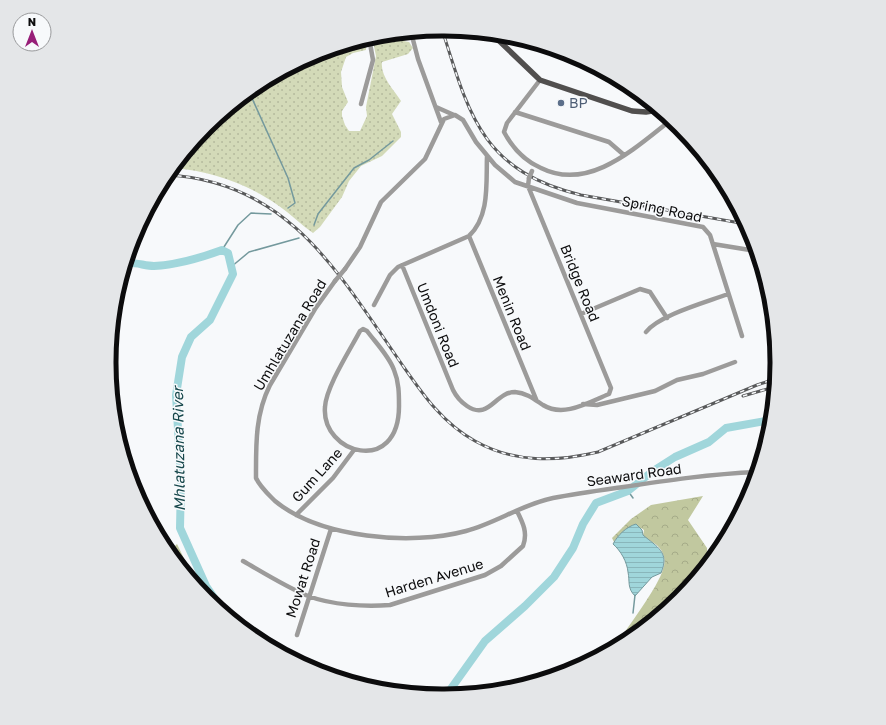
<svg xmlns="http://www.w3.org/2000/svg" width="886" height="725" viewBox="0 0 886 725" font-family="'Golos Text',sans-serif">
<defs>
<pattern id="grass-dots" width="8" height="8" patternUnits="userSpaceOnUse"><rect width="8" height="8" fill="#d3dab8"/><path d="M2 2h.1M6 6h.1" fill="none" stroke="#b4ba9d" stroke-width="1.8" stroke-linecap="round"/></pattern>
<pattern id="forest-crowns" width="20" height="18" patternUnits="userSpaceOnUse"><rect width="20" height="18" fill="#c1c89f"/><path d="M2 6a3 3 0 1 1 6 0M12 15a3 3 0 1 1 6 0" fill="none" stroke="#a5ab88"/></pattern>
<pattern id="water-rules" width="6" height="5" patternUnits="userSpaceOnUse"><rect width="6" height="5" fill="#a0d6db"/><path d="M0 2.5h6" fill="none" stroke="#89b6bb"/></pattern>
</defs>
<rect width="100%" height="100%" fill="#f7f9fb"/>
<path fill="url(#grass-dots)" d="M 377,36 L 409,42 L 413,48 L 408,54 L 382,62 C 380,76 394,90 401,101 L 392,114 L 401,132 L 401,137 L 382,156 L 361,166 L 349,181 L 342,197 L 320,227 L 313,233 C 301,225 291,214 279,206 C 248,184 211,171 174,168 L 207,127 L 258,85 L 316,54 L 366,39 L 366,50 L 353,53 L 346,57 L 341,72 L 342,87 L 348,102 L 342,111 L 342,116 L 345,125 L 349,131 L 360,131 L 367,116 L 366,107 L 376,56 L 372,37 Z"/>
<path fill="url(#forest-crowns)" d="M 703,496 L 688,520 L 707,548 L 707,564 L 679,598 L 628,640 L 610,649 L 616,645 C 627,628 659,586 663,569 C 665,564 665,559 663,554 C 659,543 650,542 643,536 L 644,530 C 635,522 619,533 614,542 L 612,538 L 631,519 L 651,505 Z
M 177,544 L 192,575 L 210,601 L 169,552 Z"/>
<path fill="url(#water-rules)" stroke="#74999d" d="M 636,524 L 642,530 L 643,535 C 657,547 670,552 661,573 L 652,577 L 635,596 C 627,588 630,582 628,572 C 627,562 621,551 613,544 C 618,535 626,527 636,524 Z"/>
<g fill="none" stroke-linecap="round" stroke-linejoin="round">
<path stroke="#74999d" stroke-width="1.5" d="M 247,94 L 251,96 L 288,178 L 295,203 L 288,208
M 314,225 L 318,214 L 354,168 L 369,160 L 393,141
M 222,250 L 238,225 L 251,213 L 271,214
M 231,267 L 249,252 L 299,238
M 628,491 L 633,498
M 633,613 L 635,595"/>
<path stroke="#a0d6db" stroke-width="8" d="M 126,263 C 136,262 145,266 154,266 C 175,265 203,257 222,250 L 228,253 L 233,274 L 210,320 L 191,337 L 182,357 L 176,395 L 181,481 L 180,528 L 206,586 L 223,611
M 440,696 L 450,690 L 485,641 L 525,606 L 554,577 L 573,548 L 583,524 L 596,503 L 628,491 L 653,471 L 675,457 L 709,442 L 726,428 L 771,420"/>
<path stroke="#9c9b9a" stroke-width="4.5" d="M 411,32 L 418,59 L 441,122
M 540,80 L 507,123 L 504,132 C 512,147 525,161 541,168 C 589,192 635,148 671,120
M 361,104 L 373,60 L 369,38
M 436,107 L 454,115
M 515,112 L 609,142 L 624,155
M 722,181 L 723,185
M 469,236 L 536,399
M 713,244 L 756,251
M 402,265 L 453,390 C 456,396 461,402 467,406 C 489,421 495,392 515,392 C 527,393 534,399 543,405 C 564,418 589,402 609,394 L 611,388 L 528,186 L 529,178
M 345,269 L 360,247 L 381,202 L 425,159 L 444,119 L 455,115 L 463,120 L 476,142 L 495,165 L 515,182 L 577,203 L 703,227 L 710,235 L 742,336
M 335,281 L 315,309 L 270,385 C 255,415 256,445 256,478 C 260,487 268,494 275,501 C 320,538 411,546 466,531 C 496,523 523,504 553,498 C 574,494 595,491 616,488 C 663,481 709,474 757,472
M 374,305 L 390,275 L 398,267 L 469,236 C 490,216 486,183 487,156
M 581,314 L 640,289 L 650,292 L 667,318
M 363,329 L 367,331 C 376,343 389,356 394,370 C 399,382 399,394 399,406 C 399,476 321,454 325,407 C 326,387 350,350 360,331 Z
M 646,332 C 659,315 707,302 728,294
M 583,404 L 597,405 L 655,391 L 677,380 L 703,374 L 735,362
M 296,515 L 333,478 L 354,450
M 243,561 C 264,573 286,587 308,596 C 332,605 364,607 390,605 L 485,575 L 501,566 L 523,546 C 528,533 523,523 517,511
M 297,635 L 331,529"/>
<path stroke="#514f4e" stroke-width="5.5" d="M 492,34 L 540,80 L 632,111 L 646,112 L 658,110"/>
<defs>
<path id="rail" d="M 442,29 C 469,115 482,171 581,195 L 746,224
M 168,175 C 289,182 339,274 401,363 C 422,393 442,423 475,441 C 514,463 556,462 598,452 L 757,385 L 775,379
M 743,396 L 774,387"/>
</defs>
<use href="#rail" stroke="#595a5b" stroke-width="3"/>
<use href="#rail" stroke="#f7f9fb" stroke-width="1.5" stroke-dasharray="4.5" stroke-linecap="butt"/>
<path stroke="#9c9b9a" stroke-width="4.5" d="M 529,178 L 532,171
M 335,281 L 345,269"/>
</g>
<circle fill="#5c6f8a" stroke="#f7f9fb" stroke-width="1.5" cx="561" cy="103" r="4"/>
<g text-anchor="middle" stroke-width="3" stroke-linejoin="round" paint-order="stroke">
<g font-size="14" fill="#4e5e75" stroke="#f7f9fb" text-anchor="start">
<text x="569" y="108">BP</text>
</g>
<g font-size="14" fill="#0c0c0d" stroke="#f7f9fb">
<text transform="translate(662 209) rotate(12)" y="5">Spring Road</text>
<text transform="translate(580 283) rotate(68)" y="5">Bridge Road</text>
<text transform="translate(512 313) rotate(68)" y="5">Menin Road</text>
<text transform="translate(438 325) rotate(68)" y="5">Umdoni Road</text>
<text transform="translate(290 335) rotate(-59)" y="5">Umhlatuzana Road</text>
<text transform="translate(317 475) rotate(-48)" y="5">Gum Lane</text>
<text transform="translate(634 475) rotate(-8)" y="5">Seaward Road</text>
<text transform="translate(303 578) rotate(-72)" y="5">Mowat Road</text>
<text transform="translate(434 578) rotate(-17)" y="5">Harden Avenue</text>
</g>
<g font-size="15" font-style="italic" fill="#16474b" stroke="#f7f9fb">
<text transform="translate(179 449) rotate(-91)" y="5">Mhlatuzana River</text>
</g>
</g>
<path d="M0 0H886V725H0ZM442 36H444A326 326 0 0 1 770 362V363A326 326 0 0 1 444 689H442A326 326 0 0 1 116 363V362A326 326 0 0 1 442 36Z" fill="#e4e6e8" fill-rule="evenodd"/>
<path fill="none" stroke="#0c0c0d" stroke-width="5" d="M442 36H444A326 326 0 0 1 770 362V363A326 326 0 0 1 444 689H442A326 326 0 0 1 116 363V362A326 326 0 0 1 442 36Z"/>
<g transform="translate(32 32)"><circle r="19" fill="#f7f9fb" stroke="#999a9c"/>
<path d="M0-3L7 15L0 10L-7 15Z" fill="#971e78"/>
<text y="-6" font-size="11" font-weight="bold" text-anchor="middle" fill="#0c0c0d">N</text>
</g>
</svg>
